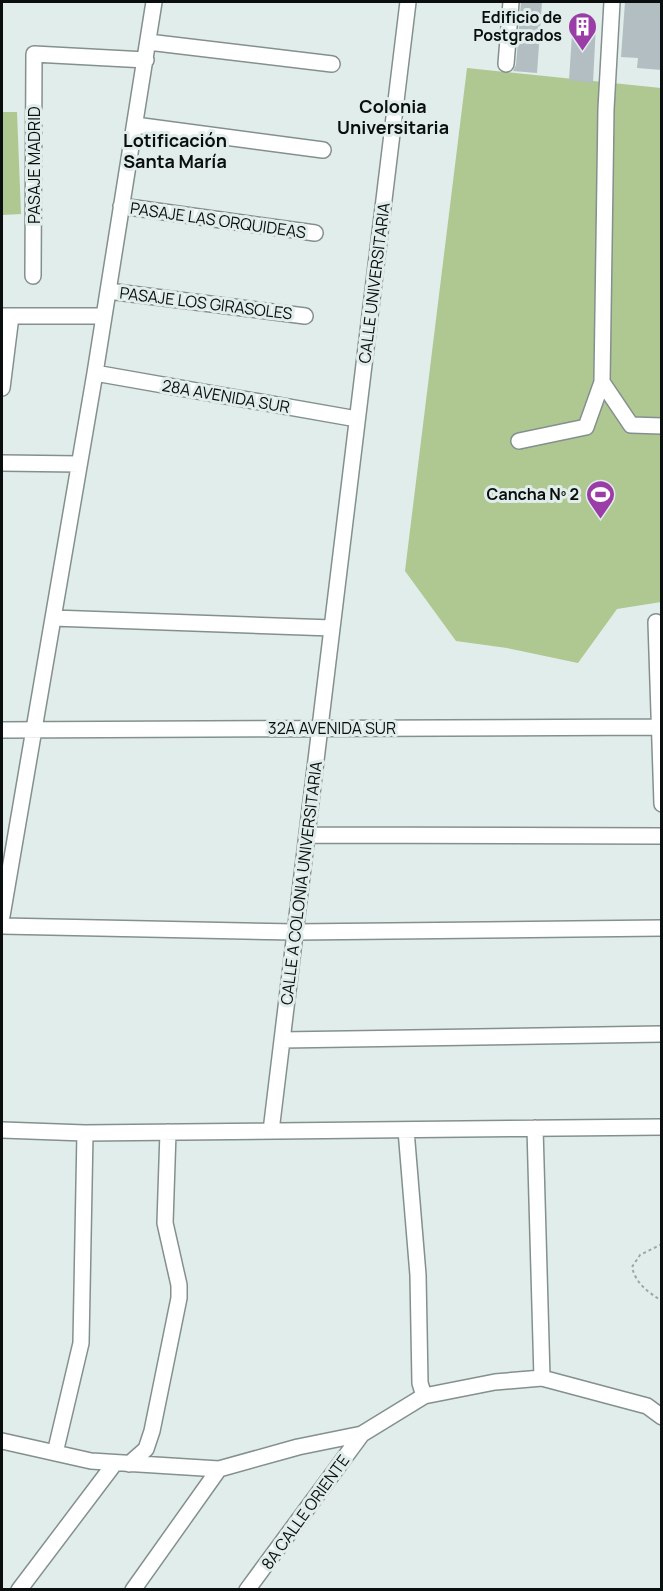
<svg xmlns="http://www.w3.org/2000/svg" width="663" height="1591" viewBox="0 0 663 1591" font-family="Manrope,sans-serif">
<rect width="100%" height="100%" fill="#e0edea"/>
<path fill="#afc791" d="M 467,68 L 661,88 L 661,602 L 617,609 L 578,663 L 507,648 L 456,641 L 405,571 Z
M 2,112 L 17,112 L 21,214 L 2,215 Z"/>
<path fill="#b2bec1" d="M 521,2 L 542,2 L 537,73 L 513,71 L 516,65 Z
M 625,2 L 662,2 L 662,70 L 637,68 L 638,58 L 621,57 Z
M 573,20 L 596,24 L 593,83 L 569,80 Z"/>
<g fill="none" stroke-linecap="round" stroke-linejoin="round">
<defs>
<path id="minor" d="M 148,42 L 332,64
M 506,64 L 511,2
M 135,125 L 323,150
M 121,206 L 315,233
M 33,276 L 34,54 L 146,60
M 108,291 L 305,316
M 2,316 L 104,316
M 95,373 L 357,419
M 602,382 L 631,425 L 662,426
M 2,388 L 11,316
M 519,441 L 586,427 L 602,382 L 606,109 L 612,2
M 2,463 L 79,464
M 53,618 L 332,628
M 656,622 L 662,804
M 2,730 L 662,727
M 307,835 L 662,836
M 2,916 L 95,373 L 154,2
M 2,926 L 295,932 L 662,928
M 282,1040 L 662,1034
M 535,1128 L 542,1378
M 2,1130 L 85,1133 L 662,1127
M 406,1130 L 418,1275 L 420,1383 L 424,1396
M 271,1131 L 408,2
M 2,1441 L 91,1461 L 219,1469 L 298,1447 L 362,1434 L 424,1396 L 495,1382 L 542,1378 L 647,1406 L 662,1417
M 55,1453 L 81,1343 L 85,1133
M 129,1464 L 146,1449 L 152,1431 L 179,1298 L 179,1285 L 165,1223 L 168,1132
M 19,1590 L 115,1463
M 133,1590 L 219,1469
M 247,1590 L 362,1434"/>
</defs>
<use href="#minor" stroke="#84908e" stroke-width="18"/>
<path stroke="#9ca6a4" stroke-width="2" stroke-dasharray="3 3" stroke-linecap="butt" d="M 662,1244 L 640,1255 L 632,1267 C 636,1284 648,1292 662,1301"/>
<use href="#minor" stroke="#fff" stroke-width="15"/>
</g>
<defs>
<symbol id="building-pin" viewBox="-11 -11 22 30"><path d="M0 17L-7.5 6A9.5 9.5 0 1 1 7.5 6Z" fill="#9b3da6" stroke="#e0edea"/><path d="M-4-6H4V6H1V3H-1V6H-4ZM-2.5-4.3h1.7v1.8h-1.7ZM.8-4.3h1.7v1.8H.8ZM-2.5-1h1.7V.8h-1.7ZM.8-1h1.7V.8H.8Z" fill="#fff"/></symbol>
<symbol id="stadium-pin" viewBox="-11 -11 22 30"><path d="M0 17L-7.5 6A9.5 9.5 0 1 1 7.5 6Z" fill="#9b3da6" stroke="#e0edea"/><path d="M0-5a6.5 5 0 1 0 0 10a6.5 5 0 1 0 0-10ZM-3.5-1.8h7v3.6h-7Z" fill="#fff"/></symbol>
</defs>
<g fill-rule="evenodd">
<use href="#building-pin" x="566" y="10" width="33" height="45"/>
<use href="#stadium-pin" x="584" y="478" width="33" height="45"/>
</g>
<g text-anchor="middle" stroke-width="6" stroke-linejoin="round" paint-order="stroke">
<g font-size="16" font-weight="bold" fill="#0a0e0e" stroke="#e0edea" text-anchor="end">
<text x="562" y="23">Edificio de<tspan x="562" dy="18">Postgrados</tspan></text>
<text x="579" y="500">Cancha Nº 2</text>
</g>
<g font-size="16" fill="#0a0e0e" stroke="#e0edea">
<text transform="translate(34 165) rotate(-90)" y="6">PASAJE MADRID</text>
<text transform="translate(218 220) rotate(8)" y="6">PASAJE LAS ORQUIDEAS</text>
<text transform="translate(374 283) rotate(-83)" y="6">CALLE UNIVERSITARIA</text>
<text transform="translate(206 303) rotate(7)" y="6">PASAJE LOS GIRASOLES</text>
<text transform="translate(226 396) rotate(10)" y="6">28A AVENIDA SUR</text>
<text x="332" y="734">32A AVENIDA SUR</text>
<text transform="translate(301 883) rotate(-83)" y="6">CALLE A COLONIA UNIVERSITARIA</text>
<text transform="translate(305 1512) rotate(-54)" y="6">8A CALLE ORIENTE</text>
</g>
<g font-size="18" font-weight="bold" fill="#0a0e0e" stroke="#e0edea">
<text x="393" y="113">Colonia<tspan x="393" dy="21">Universitaria</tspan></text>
<text x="175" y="147">Lotificación<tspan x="175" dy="21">Santa María</tspan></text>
</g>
</g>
<rect width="663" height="1591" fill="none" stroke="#0a0e0e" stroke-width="6"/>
</svg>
